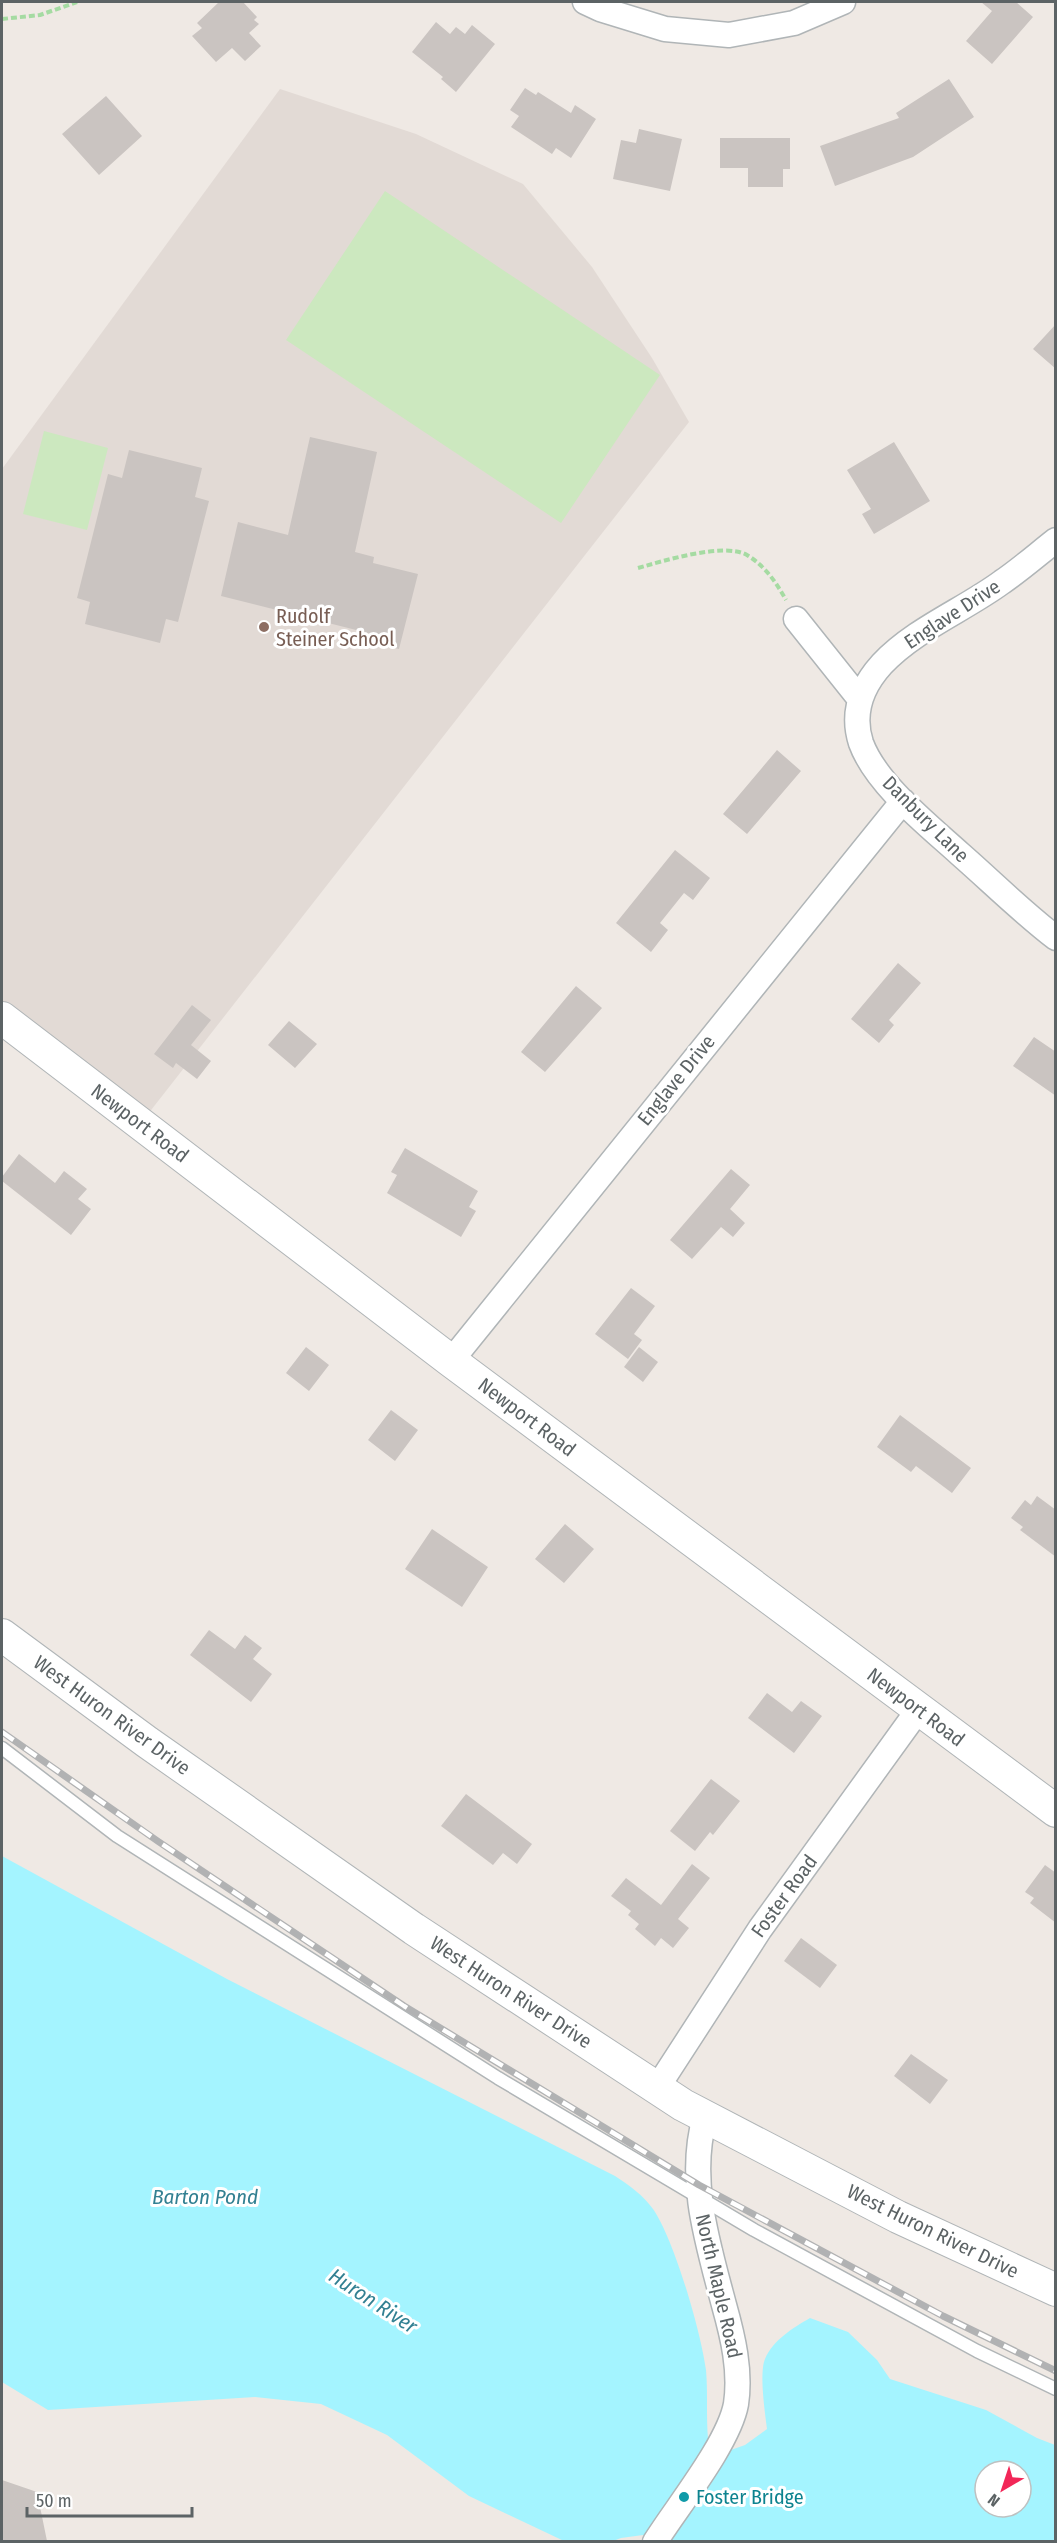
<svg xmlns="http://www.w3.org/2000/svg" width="1057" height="2543" viewBox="0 0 1057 2543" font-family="'Fira Sans Condensed',sans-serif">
<rect width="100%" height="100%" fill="#efe9e4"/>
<path fill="#e2dad5" d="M 280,89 L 416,134 L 523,184 L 592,267 L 652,358 L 689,422 L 148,1114 L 2,1003 L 2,469 Z"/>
<path fill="#cce8bf" d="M 385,191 L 660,375 L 561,523 L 286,340 Z
M 44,431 L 108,448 L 87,530 L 23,514 Z"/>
<path fill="#a4f4ff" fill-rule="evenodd" d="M 2,1856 L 227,1979 L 615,2176 C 629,2185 643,2195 653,2209 C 674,2239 701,2332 706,2370 C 708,2393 706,2416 708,2439 L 728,2451 L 745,2445 L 767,2429 C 765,2413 759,2373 765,2359 C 773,2340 793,2328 810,2318 L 848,2332 L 877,2360 L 890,2379 L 986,2410 L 1037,2438 L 1055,2445 L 1055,2541 L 652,2542 L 643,2535 L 621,2538 L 613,2541 L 564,2541 L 469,2496 L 387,2435 L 321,2404 L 255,2397 L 48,2410 L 2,2382 ZM 985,2471 L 1021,2471 L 1021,2507 L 985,2507 Z"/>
<path fill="#cac4c1" d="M 219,2 L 243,2 L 257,17 L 254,20 L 259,24 L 249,33 L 261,46 L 245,61 L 232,48 L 216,62 L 192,36 L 202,28 L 197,23 Z
M 981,2 L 1016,2 L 1033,17 L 992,64 L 966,41 L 992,11 Z
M 436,22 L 450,34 L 456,27 L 465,34 L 472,25 L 495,44 L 456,92 L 441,79 L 443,77 L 412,52 Z
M 949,79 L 974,117 L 913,157 L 835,186 L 820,146 L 899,118 L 896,113 Z
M 525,88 L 536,95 L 538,92 L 571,113 L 575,105 L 596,119 L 571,158 L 556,148 L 552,154 L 511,127 L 519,116 L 510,110 Z
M 106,96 L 142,136 L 99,175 L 62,134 Z
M 639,129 L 682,139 L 670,191 L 613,179 L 621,140 L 636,143 Z
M 720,138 L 790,138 L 790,169 L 783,169 L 783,187 L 748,187 L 748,168 L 720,168 Z
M 1056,324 L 1056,369 L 1033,349 Z
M 310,437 L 377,452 L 355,552 L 374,557 L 373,563 L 418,574 L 399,649 L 374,643 L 376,635 L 221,596 L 238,522 L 288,535 Z
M 894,442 L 930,501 L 874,534 L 862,514 L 871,509 L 847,470 Z
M 129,450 L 202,468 L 195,497 L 209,501 L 178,622 L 166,619 L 160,643 L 85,624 L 90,602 L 77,598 L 108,474 L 122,478 Z
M 777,750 L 801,771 L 747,834 L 723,814 Z
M 675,850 L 710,878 L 693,900 L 684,893 L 660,923 L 668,930 L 651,952 L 616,923 Z
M 898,963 L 921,983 L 889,1020 L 894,1025 L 879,1043 L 851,1019 Z
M 576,986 L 602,1008 L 545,1072 L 521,1052 Z
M 192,1005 L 211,1020 L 191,1045 L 211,1061 L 197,1079 L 176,1063 L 173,1068 L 154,1054 Z
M 289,1021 L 317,1044 L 295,1068 L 268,1045 Z
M 1034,1037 L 1056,1052 L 1056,1096 L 1013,1066 Z
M 405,1148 L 478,1191 L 469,1207 L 476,1211 L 461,1237 L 387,1193 L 397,1175 L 391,1172 Z
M 19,1154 L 55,1183 L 64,1171 L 87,1189 L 78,1199 L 91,1209 L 71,1235 L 2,1181 L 2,1177 Z
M 731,1169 L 750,1185 L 730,1209 L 745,1223 L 733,1237 L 721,1227 L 692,1259 L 670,1240 Z
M 631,1288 L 655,1306 L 634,1334 L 642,1340 L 628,1359 L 595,1334 Z
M 306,1347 L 329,1365 L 309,1391 L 286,1373 Z
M 639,1347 L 658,1362 L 643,1382 L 624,1367 Z
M 391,1410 L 418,1430 L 395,1461 L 368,1440 Z
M 900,1415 L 971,1468 L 952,1493 L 916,1466 L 911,1472 L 877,1447 Z
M 1037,1496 L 1056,1510 L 1056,1557 L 1020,1530 L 1023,1527 L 1011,1518 L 1025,1500 L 1031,1505 Z
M 565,1524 L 594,1549 L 564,1583 L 535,1559 Z
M 432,1529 L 488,1567 L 462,1607 L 405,1569 Z
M 209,1630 L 235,1649 L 245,1635 L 262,1648 L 253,1659 L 272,1674 L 251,1702 L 190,1655 Z
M 767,1693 L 792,1712 L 801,1701 L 822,1716 L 794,1753 L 748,1718 Z
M 711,1779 L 740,1801 L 713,1835 L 710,1832 L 695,1851 L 670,1831 Z
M 466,1794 L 532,1844 L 517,1864 L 503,1853 L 493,1865 L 441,1826 Z
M 692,1864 L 710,1878 L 678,1919 L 689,1928 L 673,1948 L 661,1938 L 655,1946 L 635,1929 L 639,1924 L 628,1915 L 631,1911 L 611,1896 L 626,1878 L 661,1905 Z
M 1045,1865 L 1056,1873 L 1056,1923 L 1030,1903 L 1034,1898 L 1025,1892 Z
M 801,1938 L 837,1965 L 820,1988 L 784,1961 Z
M 911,2054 L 948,2080 L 930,2104 L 894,2076 Z
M 2,2480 L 37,2492 L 47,2541 L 2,2541 Z"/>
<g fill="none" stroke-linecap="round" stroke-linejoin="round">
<defs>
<path id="service" d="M 2,1748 L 117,1836 L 498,2078 L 754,2230 L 977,2351 L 1056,2389"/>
<path id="minor" d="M 585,2 L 600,9 L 665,29 L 729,35 L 794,23 L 843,2
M 1056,540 C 1038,554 1021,569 1002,582 C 964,610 915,629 882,664 C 862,686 851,712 861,743 C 876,784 928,825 960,854 C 992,882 1022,912 1056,938
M 796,619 L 859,698
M 451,1361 L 903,801
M 657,2088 L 760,1929 L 919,1709
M 655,2542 C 677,2507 729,2443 736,2404 C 741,2371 733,2337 724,2305 C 708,2244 687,2180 705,2117"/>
<path id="tertiary" d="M 2,1018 L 451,1361 L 1056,1811
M 2,1635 L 147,1742 L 414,1929 L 683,2105 L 898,2217 L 1056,2290"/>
</defs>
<use href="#service" stroke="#b0b5b7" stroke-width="15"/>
<use href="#minor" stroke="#b0b5b7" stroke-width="27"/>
<use href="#tertiary" stroke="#b0b5b7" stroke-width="34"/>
<path stroke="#a5dba2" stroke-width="4" stroke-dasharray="6 3" stroke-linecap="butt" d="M 2,19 L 40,15 L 77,2
M 638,568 C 663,561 724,542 747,555 C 765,566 776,582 786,600"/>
<use href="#service" stroke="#fff" stroke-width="12"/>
<use href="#minor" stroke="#fff" stroke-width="24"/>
<use href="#tertiary" stroke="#fff" stroke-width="32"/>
<defs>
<path id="rail" d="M 2,1732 L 159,1842 L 404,2006 L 699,2185 L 943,2316 L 1056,2371"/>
</defs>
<use href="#rail" stroke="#b1b2b3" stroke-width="7"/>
<use href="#rail" stroke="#fff" stroke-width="4.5" stroke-dasharray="14" stroke-linecap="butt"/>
</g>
<circle fill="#8d6e63" stroke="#fff" stroke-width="2" cx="264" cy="627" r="6"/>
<circle fill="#0f9aa8" stroke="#fff" stroke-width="2" cx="684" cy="2497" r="6"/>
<g text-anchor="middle" stroke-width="6" stroke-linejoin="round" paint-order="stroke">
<g font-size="20" fill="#5c6365" stroke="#fff">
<text transform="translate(952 614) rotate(-33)" y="7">Englave Drive</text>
<text transform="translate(926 819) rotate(45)" y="7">Danbury Lane</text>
<text transform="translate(676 1080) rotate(-51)" y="7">Englave Drive</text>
<text transform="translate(140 1123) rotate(37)" y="7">Newport Road</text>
<text transform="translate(527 1417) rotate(37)" y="7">Newport Road</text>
<text transform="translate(916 1707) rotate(37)" y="7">Newport Road</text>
<text transform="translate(112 1715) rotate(36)" y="7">West Huron River Drive</text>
<text transform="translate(784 1896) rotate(-54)" y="7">Foster Road</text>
<text transform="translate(511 1992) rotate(33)" y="7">West Huron River Drive</text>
<text transform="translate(933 2231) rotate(26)" y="7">West Huron River Drive</text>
<text transform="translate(719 2286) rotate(77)" y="7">North Maple Road</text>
</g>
<g font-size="20" fill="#785e54" stroke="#fff" text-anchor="start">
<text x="276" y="623">Rudolf<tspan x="276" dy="23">Steiner School</tspan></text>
</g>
<g font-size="20" fill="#0d838f" stroke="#fff" text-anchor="start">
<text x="696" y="2504">Foster Bridge</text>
</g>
<g font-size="21" font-style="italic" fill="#328092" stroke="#fff">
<text x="205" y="2204">Barton Pond</text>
<text transform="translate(373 2301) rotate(33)" y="7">Huron River</text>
</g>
</g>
<rect width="1057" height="2543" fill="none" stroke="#5c6365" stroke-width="6"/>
<g transform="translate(1003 2489) rotate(219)"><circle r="28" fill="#ffffff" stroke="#bec1c1" stroke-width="1.5"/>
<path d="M0-4.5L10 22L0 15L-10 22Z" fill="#f22758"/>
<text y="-9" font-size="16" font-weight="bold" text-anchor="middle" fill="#5c6365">N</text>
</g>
<path d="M27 2507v9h165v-9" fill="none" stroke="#5c6365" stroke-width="3"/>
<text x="36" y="2507" font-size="18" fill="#5c6365" stroke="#ffffff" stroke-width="4.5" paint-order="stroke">50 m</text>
</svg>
